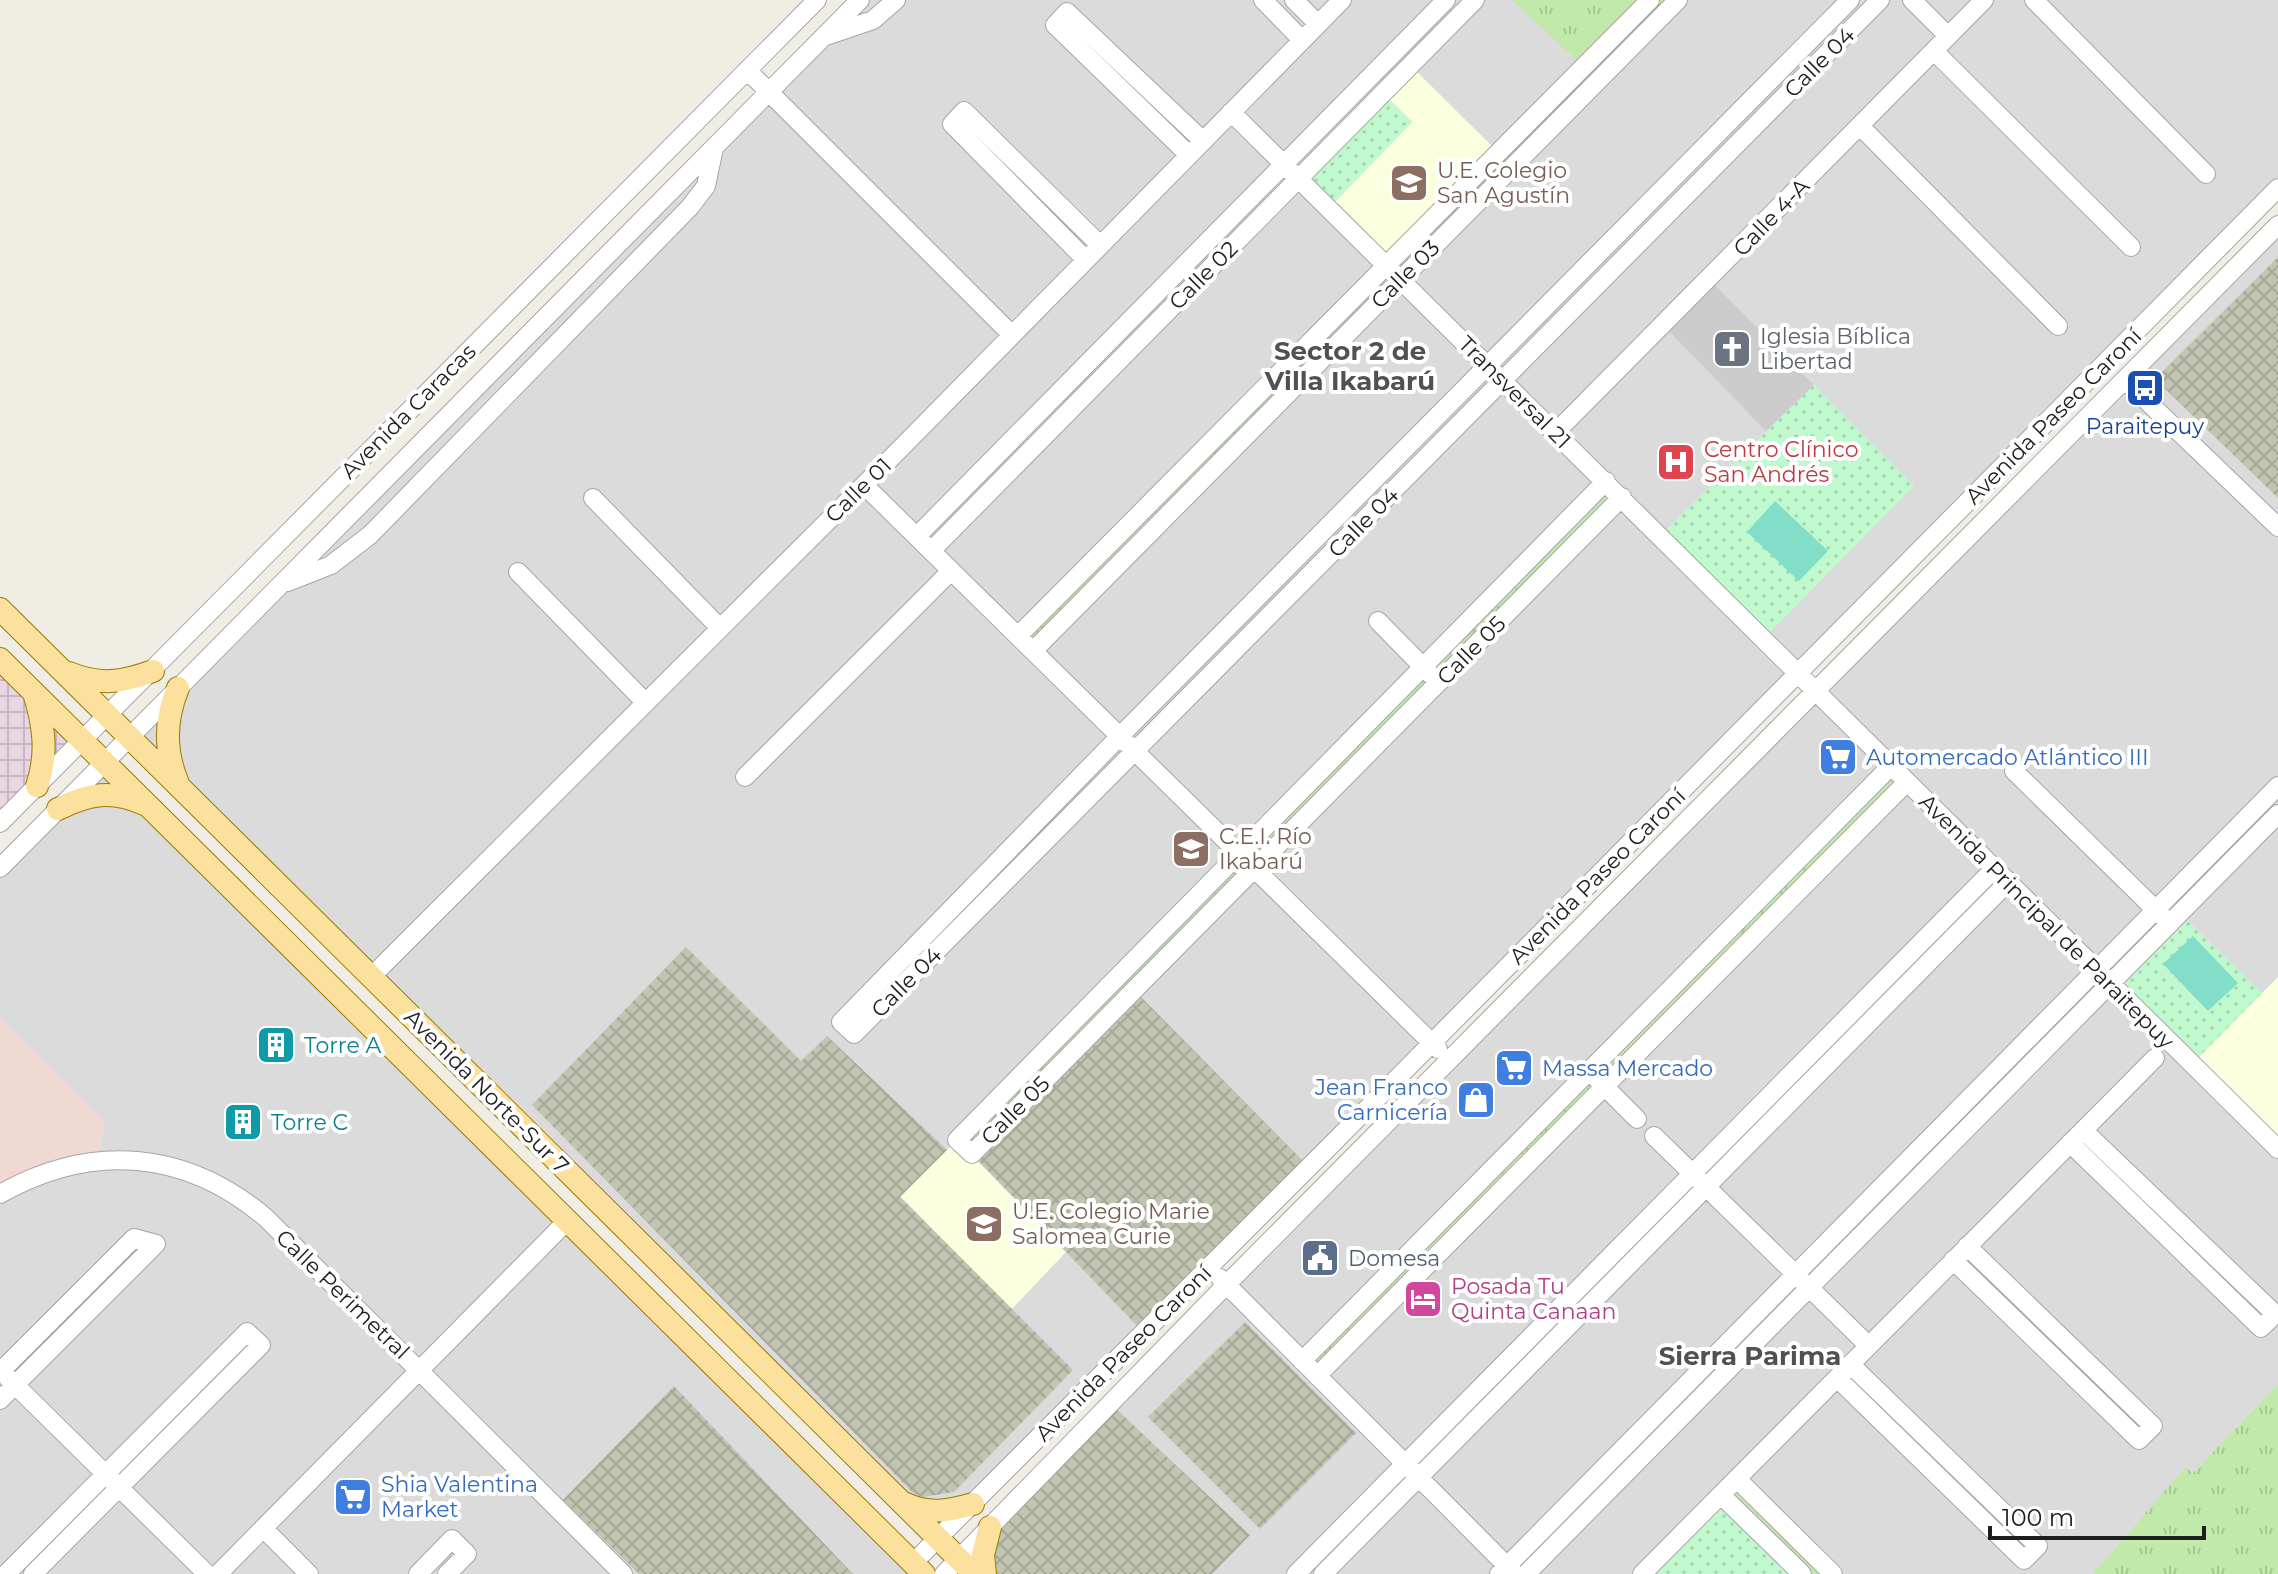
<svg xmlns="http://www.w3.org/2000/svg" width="2278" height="1574" viewBox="0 0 2278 1574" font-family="Montserrat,sans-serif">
<defs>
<pattern id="industrial-grid" width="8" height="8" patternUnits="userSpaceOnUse" patternTransform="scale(2)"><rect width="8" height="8" fill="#e8d6e2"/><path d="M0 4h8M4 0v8" fill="none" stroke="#c7b7c1"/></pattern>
<pattern id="construction-cross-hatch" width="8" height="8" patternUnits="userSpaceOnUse" patternTransform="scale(2)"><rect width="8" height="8" fill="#c1c4b0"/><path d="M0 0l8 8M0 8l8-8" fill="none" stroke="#a5a897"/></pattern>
<pattern id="grass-tufts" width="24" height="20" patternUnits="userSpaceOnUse" patternTransform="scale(2)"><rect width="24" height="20" fill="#c0e9aa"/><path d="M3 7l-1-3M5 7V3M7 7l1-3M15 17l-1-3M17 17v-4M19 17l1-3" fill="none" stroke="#a5c792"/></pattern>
<pattern id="park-dots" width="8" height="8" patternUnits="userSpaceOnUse" patternTransform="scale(2)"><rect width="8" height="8" fill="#c1f9ce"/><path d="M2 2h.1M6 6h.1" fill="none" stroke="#a5d5b0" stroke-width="1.8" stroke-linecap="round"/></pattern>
</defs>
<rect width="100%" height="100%" fill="#efede4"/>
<path fill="#dcdbdb" d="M 860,0 L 2278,0 L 2278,188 L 938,1538 L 129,737 Z
M 2278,225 L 2278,1384 L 2193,1473 L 2185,1468 L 2093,1574 L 974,1574 L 959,1559 Z
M 104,762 L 924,1574 L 0,1574 L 0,1194 L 104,1122 L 0,1018 L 0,868 Z"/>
<path fill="#f0d9d3" d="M 0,1018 L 105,1122 L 98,1162 L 0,1194 Z"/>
<path fill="url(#industrial-grid)" d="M 0,659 L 83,741 L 0,823 Z"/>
<path fill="#faffdd" d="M 1410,65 L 1497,151 L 1385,263 L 1329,208 L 1412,122 L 1383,93 Z
M 2278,977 L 2278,1149 L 2192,1064 Z
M 957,1140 L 1066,1252 L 1012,1309 L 900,1196 Z"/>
<path fill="#ccc" d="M 1709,279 L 1814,385 L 1766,431 L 1663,325 Z"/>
<path fill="url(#construction-cross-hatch)" d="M 2278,257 L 2278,498 L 2155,379 Z
M 686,947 L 801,1061 L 827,1036 L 947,1150 L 900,1197 L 1073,1370 L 954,1492 L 923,1497 L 913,1493 L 532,1105 Z
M 1134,990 L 1309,1167 L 1144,1333 L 972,1154 Z
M 1245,1322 L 1356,1433 L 1260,1529 L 1148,1417 Z
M 674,1386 L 853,1574 L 639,1574 L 563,1500 Z
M 1111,1404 L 1250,1535 L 1212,1574 L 985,1574 L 986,1541 Z"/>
<path fill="url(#grass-tufts)" d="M 1512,0 L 1678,0 L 1033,650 L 1018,636 L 1583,66 Z
M 1606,481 L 1622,497 L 972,1154 L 957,1140 Z
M 1891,766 L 1907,782 L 1317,1376 L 1302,1361 Z
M 2278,1384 L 2278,1574 L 2093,1574 L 2185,1467 L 2193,1473 Z
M 1737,1479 L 1833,1574 L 1802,1574 L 1721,1495 Z"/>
<path fill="url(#park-dots)" d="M 1383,93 L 1412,122 L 1329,208 L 1299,178 Z
M 1814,385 L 1914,486 L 1763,639 L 1660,536 Z
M 2180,913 L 2262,993 L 2192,1064 L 2110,984 Z
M 1721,1495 L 1798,1574 L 1642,1574 Z"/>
<path fill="#82dec8" d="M 1775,501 L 1828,551 L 1799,581 L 1747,532 Z
M 2193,936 L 2238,983 L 2208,1011 L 2163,964 Z"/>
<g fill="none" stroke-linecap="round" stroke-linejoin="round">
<defs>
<path id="minor" d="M 1263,0 L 1302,40
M 1294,0 L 1318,24
M 1850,0 L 1120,736 L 841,1022 L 854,1034 L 1880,0
M 1912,0 L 1948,36
M 2034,0 L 2206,174
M 826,36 L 873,20 L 896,0
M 1934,51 L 2131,247
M 747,70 L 1012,335
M 1231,112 L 2278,1149
M 1860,126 L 2058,326
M 1189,155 L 1055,25 L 1067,12 L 1203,141
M 1086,260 L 952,124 L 964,111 L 1100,245
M 2125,380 L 2278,527
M 1556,432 L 1984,0
M 1606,481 L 957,1140 L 972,1154 L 1622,497
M 864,485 L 1438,1049
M 593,498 L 720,628
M 917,536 L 1446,0
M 931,551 L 1475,0
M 518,572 L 645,702
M 288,582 L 331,565 L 370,535 L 690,207 L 706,186 L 714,148
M 1378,621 L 1431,675
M 1018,636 L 1650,0
M 1033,651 L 1678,0
M 2014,771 L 2162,916
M 745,777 L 951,571
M 0,823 L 817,0
M 0,868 L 860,0
M 371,977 L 901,448 L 1342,0
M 1597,1079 L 1637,1119
M 1654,1136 L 1869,1346
M 2070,1143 L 2261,1328 L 2275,1314 L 2083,1130
M 0,1194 C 92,1142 186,1150 266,1218 L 623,1574
M 1953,1260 L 2139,1440 L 2153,1426 L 1967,1246
M 1220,1278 L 1515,1574
M 1302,1361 L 1891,766
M 0,1372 L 134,1238 L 156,1244 L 0,1400
M 1317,1376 L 1907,782
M 8,1378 L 207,1574
M 1837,1378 L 2024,1560 L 2038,1546 L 1850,1364
M 1737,1479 L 1833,1574
M 1721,1495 L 1802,1574
M 263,1528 L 309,1574
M 913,1563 L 1336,1140 L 2278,188
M 6,1574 L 247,1332 L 261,1345 L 33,1574
M 218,1574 L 567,1221
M 418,1574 L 452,1539 L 467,1554 L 447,1574
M 944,1574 L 1226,1285 L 2278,225
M 1296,1574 L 1994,869
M 1323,1574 L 2008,882
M 1499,1574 L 2278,786
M 1526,1574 L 2278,814
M 1642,1574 L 2155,1058"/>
<path id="major" d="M 0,609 L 974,1574
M 0,659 L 924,1574
M 69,673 C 100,686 123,682 153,671
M 34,693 C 44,725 48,754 37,786
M 177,781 C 164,749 165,719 178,688
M 58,809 C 88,794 112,789 144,804
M 904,1503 C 928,1515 948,1511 973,1504
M 985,1574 L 983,1555 L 990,1527"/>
</defs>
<use href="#minor" stroke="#a5a5a5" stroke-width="20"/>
<use href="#major" stroke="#987b00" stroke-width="24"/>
<use href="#minor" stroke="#fff" stroke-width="18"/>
<use href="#major" stroke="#fce09d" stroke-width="22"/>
</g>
<defs>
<symbol id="school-square" viewBox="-11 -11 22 22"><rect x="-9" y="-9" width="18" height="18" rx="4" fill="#8d6e63" stroke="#fff"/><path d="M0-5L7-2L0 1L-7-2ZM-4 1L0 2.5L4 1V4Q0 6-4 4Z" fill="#fff"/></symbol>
<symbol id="church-square" viewBox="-11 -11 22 22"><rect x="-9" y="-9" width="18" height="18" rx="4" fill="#6b7280" stroke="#fff"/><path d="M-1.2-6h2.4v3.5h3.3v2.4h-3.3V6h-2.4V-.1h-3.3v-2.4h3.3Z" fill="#fff"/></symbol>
<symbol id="bus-square" viewBox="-11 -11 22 22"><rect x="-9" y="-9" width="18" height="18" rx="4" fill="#1a4fb4" stroke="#fff"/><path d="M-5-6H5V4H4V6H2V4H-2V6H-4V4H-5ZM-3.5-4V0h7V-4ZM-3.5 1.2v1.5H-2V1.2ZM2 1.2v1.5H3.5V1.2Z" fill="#fff"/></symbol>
<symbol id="hospital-square" viewBox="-11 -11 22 22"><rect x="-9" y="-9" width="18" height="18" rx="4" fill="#e0444e" stroke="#fff"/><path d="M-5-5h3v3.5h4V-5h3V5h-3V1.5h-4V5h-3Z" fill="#fff"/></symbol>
<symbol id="supermarket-square" viewBox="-11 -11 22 22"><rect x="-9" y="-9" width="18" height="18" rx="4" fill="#3f7fe0" stroke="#fff"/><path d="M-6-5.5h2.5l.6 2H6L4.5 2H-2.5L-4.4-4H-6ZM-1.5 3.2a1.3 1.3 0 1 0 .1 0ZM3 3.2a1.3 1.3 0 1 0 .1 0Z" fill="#fff"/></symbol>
<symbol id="building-square" viewBox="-11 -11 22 22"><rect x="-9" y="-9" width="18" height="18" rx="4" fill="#0f9aa8" stroke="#fff"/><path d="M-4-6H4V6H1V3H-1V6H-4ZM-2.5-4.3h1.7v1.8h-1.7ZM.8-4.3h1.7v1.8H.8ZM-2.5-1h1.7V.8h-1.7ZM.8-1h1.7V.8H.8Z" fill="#fff"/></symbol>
<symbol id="shop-square" viewBox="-11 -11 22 22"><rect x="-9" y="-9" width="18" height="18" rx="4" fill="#3f7fe0" stroke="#fff"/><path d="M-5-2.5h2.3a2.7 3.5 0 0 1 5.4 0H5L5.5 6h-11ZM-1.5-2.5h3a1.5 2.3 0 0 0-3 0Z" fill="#fff"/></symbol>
<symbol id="civic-square" viewBox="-11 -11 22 22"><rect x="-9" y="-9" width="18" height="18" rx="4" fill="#5c6f8a" stroke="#fff"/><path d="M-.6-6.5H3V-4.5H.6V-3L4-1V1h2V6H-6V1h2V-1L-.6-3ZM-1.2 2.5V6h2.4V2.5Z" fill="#fff"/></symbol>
<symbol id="hotel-square" viewBox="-11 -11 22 22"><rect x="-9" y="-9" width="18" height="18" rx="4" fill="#d1479c" stroke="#fff"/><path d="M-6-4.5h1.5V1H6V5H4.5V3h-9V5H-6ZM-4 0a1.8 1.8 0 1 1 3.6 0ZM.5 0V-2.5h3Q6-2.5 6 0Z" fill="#fff"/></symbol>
</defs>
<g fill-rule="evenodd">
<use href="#school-square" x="1387" y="161" width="44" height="44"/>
<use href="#church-square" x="1710" y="327" width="44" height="44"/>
<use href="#bus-square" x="2123" y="366" width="44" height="44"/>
<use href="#hospital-square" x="1654" y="440" width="44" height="44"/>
<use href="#supermarket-square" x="1816" y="735" width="44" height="44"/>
<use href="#school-square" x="1169" y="827" width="44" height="44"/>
<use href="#building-square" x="254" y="1023" width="44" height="44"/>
<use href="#supermarket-square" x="1492" y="1046" width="44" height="44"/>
<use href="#shop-square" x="1454" y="1078" width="44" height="44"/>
<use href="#building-square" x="221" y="1100" width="44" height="44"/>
<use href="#school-square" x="962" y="1202" width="44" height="44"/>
<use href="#civic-square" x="1298" y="1236" width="44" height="44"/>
<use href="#hotel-square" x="1401" y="1277" width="44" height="44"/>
<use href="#supermarket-square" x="331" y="1475" width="44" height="44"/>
</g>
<g text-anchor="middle" stroke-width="8" stroke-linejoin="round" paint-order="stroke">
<g font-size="22" fill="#1e1e1e" stroke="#fff">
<text transform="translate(1819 62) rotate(-45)" y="8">Calle 04</text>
<text transform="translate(1771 217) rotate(-46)" y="8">Calle 4-A</text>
<text transform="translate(1405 274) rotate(-45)" y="8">Calle 03</text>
<text transform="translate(1203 275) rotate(-45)" y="8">Calle 02</text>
<text transform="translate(1515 392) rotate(45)" y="8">Transversal 21</text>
<text transform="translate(408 411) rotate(-45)" y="8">Avenida Caracas</text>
<text transform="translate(2053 416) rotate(-45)" y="8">Avenida Paseo Caroní</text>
<text transform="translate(858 490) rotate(-44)" y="8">Calle 01</text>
<text transform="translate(1363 522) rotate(-45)" y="8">Calle 04</text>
<text transform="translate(1471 650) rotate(-45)" y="8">Calle 05</text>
<text transform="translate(1597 876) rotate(-45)" y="8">Avenida Paseo Caroní</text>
<text transform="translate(2047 921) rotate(45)" y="8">Avenida Principal de Paraitepuy</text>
<text transform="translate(906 982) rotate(-45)" y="8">Calle 04</text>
<text transform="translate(487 1091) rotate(45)" y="8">Avenida Norte-Sur 7</text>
<text transform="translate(1015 1110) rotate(-45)" y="8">Calle 05</text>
<text transform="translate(343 1294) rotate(44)" y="8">Calle Perimetral</text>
<text transform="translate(1123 1353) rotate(-45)" y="8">Avenida Paseo Caroní</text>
</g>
<g font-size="22" fill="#785e54" stroke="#fff" text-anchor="start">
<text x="1437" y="178">U.E. Colegio<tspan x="1437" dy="25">San Agustín</tspan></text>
<text x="1219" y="844">C.E.I. Río<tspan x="1219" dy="25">Ikabarú</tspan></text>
<text x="1012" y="1219">U.E. Colegio Marie<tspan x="1012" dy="25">Salomea Curie</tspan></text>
</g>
<g font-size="22" fill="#5b616d" stroke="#fff" text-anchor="start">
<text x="1760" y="344">Iglesia Bíblica<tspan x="1760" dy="25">Libertad</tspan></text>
</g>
<g font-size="22" fill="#164399" stroke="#fff">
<text x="2145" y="434">Paraitepuy</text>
</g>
<g font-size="22" fill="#be3a42" stroke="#fff" text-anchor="start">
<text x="1704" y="457">Centro Clínico<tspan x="1704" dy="25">San Andrés</tspan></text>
</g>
<g font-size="22" fill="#366cbe" stroke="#fff" text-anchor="start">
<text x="1866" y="765">Automercado Atlántico III</text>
<text x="1542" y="1076">Massa Mercado</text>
<text x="1448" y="1095" text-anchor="end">Jean Franco<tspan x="1448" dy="25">Carnicería</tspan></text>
<text x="381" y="1492">Shia Valentina<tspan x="381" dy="25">Market</tspan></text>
</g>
<g font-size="22" fill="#0d838f" stroke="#fff" text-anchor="start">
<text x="304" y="1053">Torre A</text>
<text x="271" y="1130">Torre C</text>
</g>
<g font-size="22" fill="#4e5e75" stroke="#fff" text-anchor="start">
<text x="1348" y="1266">Domesa</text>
</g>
<g font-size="22" fill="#b23c85" stroke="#fff" text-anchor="start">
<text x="1451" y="1294">Posada Tu<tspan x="1451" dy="25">Quinta Canaan</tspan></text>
</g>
<g font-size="26" font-weight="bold" fill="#515151" stroke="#fff">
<text x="1350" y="360">Sector 2 de<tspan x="1350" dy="30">Villa Ikabarú</tspan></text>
<text x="1750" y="1365">Sierra Parima</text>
</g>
</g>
<path d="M1990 1526v12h214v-12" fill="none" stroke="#1e1e1e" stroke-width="4"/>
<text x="2002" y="1526" font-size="24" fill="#1e1e1e" stroke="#ffffff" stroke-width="6" paint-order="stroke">100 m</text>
</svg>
